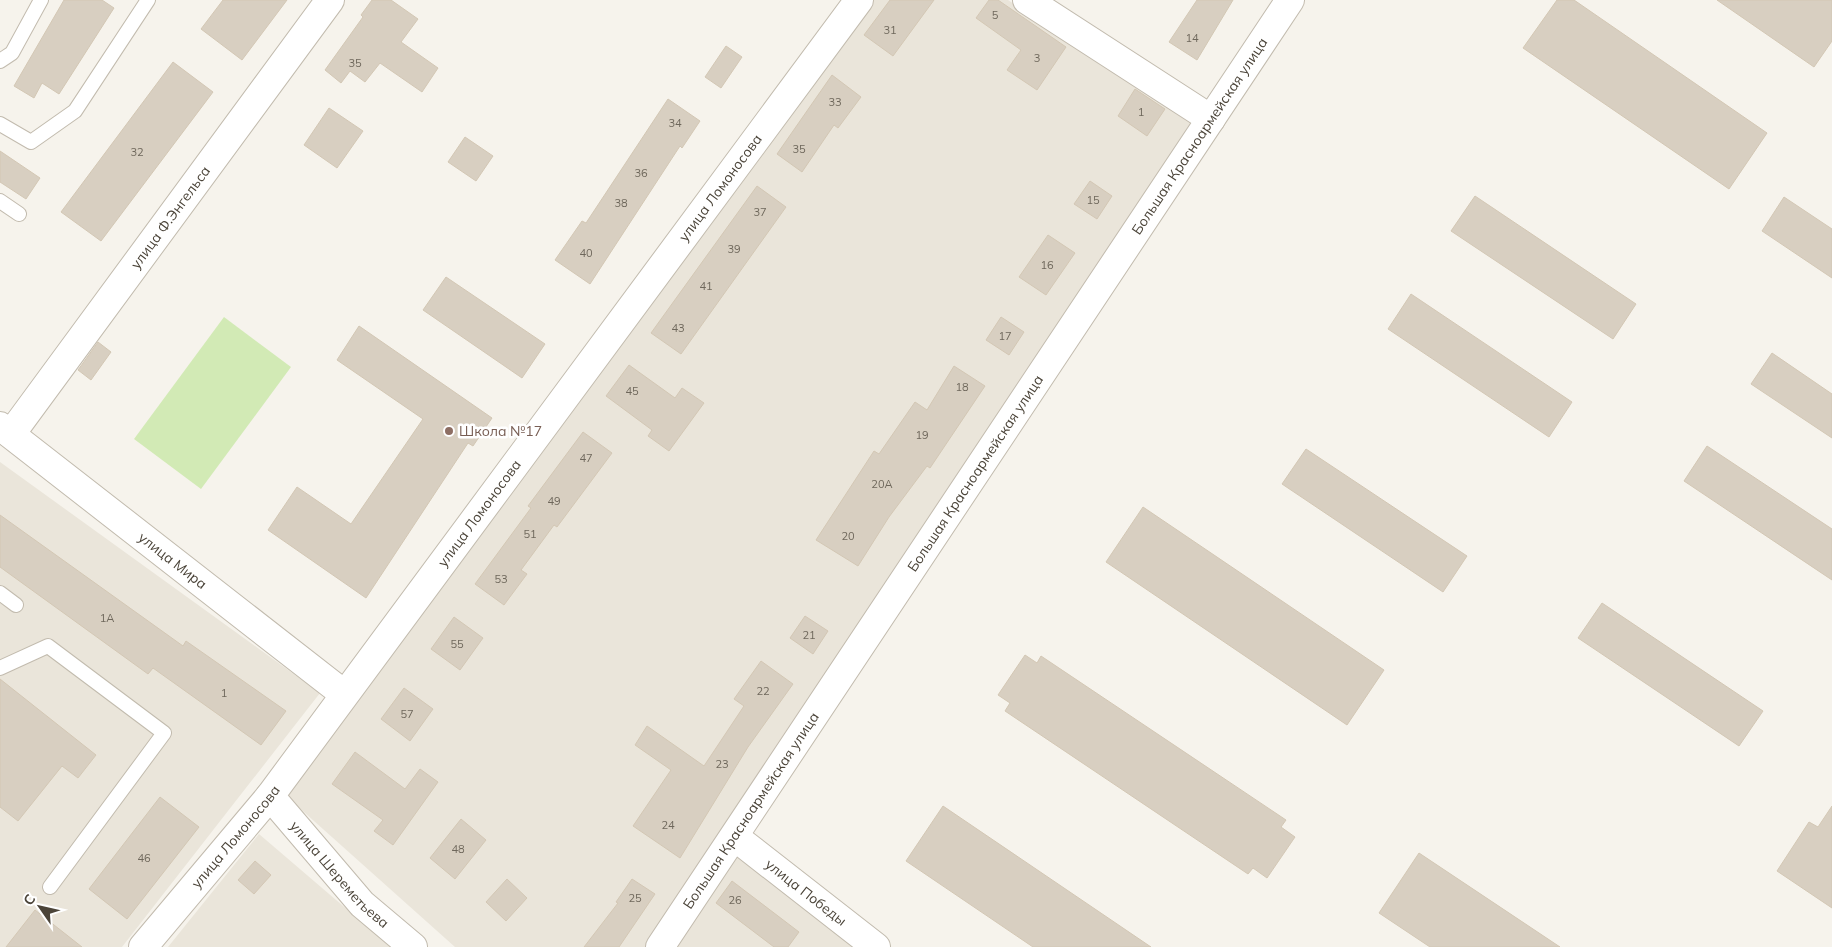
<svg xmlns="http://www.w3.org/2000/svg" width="1832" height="947" viewBox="0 0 1832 947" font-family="Mulish,sans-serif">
<rect width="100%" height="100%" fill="#f6f3ec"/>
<path fill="#eae5da" d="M 872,0 L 1008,0 L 1205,132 L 647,947 L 455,947 L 286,796 Z
M 0,462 L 320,693 L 122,947 L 0,947 Z
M 259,834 L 391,947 L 168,947 Z
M 737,855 L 857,947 L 675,947 Z"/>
<path fill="#d2eab5" d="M 224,317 L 291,367 L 201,489 L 134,439 Z"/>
<path fill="#d8cfc1" stroke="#d3c7b4" d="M 64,0 L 102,0 L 114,8 L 59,94 L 42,83 L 34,98 L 14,86 Z
M 223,0 L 287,0 L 242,60 L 201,29 Z
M 372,0 L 391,0 L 418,19 L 401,42 L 438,68 L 422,92 L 380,63 L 365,82 L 350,71 L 341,83 L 325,70 L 363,17 L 361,15 Z
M 890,0 L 934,0 L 893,56 L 864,35 Z
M 989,0 L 998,0 L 1066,47 L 1037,90 L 1007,70 L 1021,50 L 976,18 Z
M 1197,0 L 1233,0 L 1197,60 L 1169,42 Z
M 1557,0 L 1574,0 L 1767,133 L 1729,189 L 1523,48 Z
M 1717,0 L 1832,0 L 1832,41 L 1814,67 Z
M 726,46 L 742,57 L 721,88 L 705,77 Z
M 173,62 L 213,92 L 101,241 L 61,212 Z
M 832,75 L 861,97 L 838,128 L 834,125 L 802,172 L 777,154 Z
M 1135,89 L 1165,109 L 1147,136 L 1118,116 Z
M 668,99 L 700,121 L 682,148 L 680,146 L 590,284 L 555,260 L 582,221 L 586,223 Z
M 329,108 L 363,131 L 337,168 L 304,145 Z
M 465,137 L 493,156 L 476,181 L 448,162 Z
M 0,151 L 40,178 L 26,199 L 0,182 Z
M 1090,181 L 1112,196 L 1097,219 L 1074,204 Z
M 757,186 L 786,207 L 681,354 L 651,333 Z
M 1475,196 L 1636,304 L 1613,339 L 1451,231 Z
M 1784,197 L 1832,229 L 1832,278 L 1762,231 Z
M 1048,235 L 1075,253 L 1046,295 L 1019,277 Z
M 446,277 L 545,344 L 522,378 L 423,310 Z
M 1411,294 L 1572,402 L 1549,437 L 1388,329 Z
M 1001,317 L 1024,332 L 1009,355 L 986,340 Z
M 359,326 L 492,418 L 473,446 L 468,443 L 366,598 L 268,530 L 297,487 L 351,524 L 423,419 L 337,360 Z
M 98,342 L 111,352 L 91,380 L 78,370 Z
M 1772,353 L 1832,394 L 1832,438 L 1751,384 Z
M 629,365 L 675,398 L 682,388 L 704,403 L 669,451 L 648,436 L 652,430 L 606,396 Z
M 954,366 L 985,386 L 930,468 L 927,466 L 889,517 L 858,566 L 816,540 L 874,451 L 879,454 L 915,402 L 927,410 Z
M 583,432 L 612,453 L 557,527 L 554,525 L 521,570 L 527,574 L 504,605 L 475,584 L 531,508 L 528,506 Z
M 1707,446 L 1832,529 L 1832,580 L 1684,481 Z
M 1306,449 L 1467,556 L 1443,592 L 1282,484 Z
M 1143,507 L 1384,670 L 1347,725 L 1106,562 Z
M 0,515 L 183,646 L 186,641 L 286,711 L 261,745 L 153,668 L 148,674 L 0,567 Z
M 1602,603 L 1763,711 L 1739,746 L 1578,638 Z
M 805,616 L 828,631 L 813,654 L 790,638 Z
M 454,617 L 483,638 L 460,670 L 431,649 Z
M 1025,655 L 1037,663 L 1041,656 L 1286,820 L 1281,827 L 1295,837 L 1267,878 L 1253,868 L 1248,874 L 1005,711 L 1010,703 L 998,695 Z
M 761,661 L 793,684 L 748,747 L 680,858 L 633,826 L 671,770 L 635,745 L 647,726 L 704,766 L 744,706 L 734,699 Z
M 0,679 L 96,755 L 78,778 L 62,766 L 18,821 L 0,807 Z
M 404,688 L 433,709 L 410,741 L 381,719 Z
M 355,752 L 405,789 L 420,769 L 438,782 L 393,845 L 374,831 L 383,820 L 332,784 Z
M 160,797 L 199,827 L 127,919 L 89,889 Z
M 943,806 L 1151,947 L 1033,947 L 906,861 Z
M 1832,806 L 1832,908 L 1777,871 L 1809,822 L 1818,827 Z
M 461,819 L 486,840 L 455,879 L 430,858 Z
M 1419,853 L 1560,947 L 1430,947 L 1379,913 Z
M 255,861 L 271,875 L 254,894 L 238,880 Z
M 507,879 L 527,898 L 506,921 L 486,902 Z
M 632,879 L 655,894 L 619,947 L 584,947 L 618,903 L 616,902 Z
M 732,881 L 799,932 L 788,947 L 774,947 L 716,903 Z
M 35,910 L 82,947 L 6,947 Z"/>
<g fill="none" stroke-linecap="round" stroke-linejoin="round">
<defs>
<path id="lane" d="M 0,61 L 12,53 L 41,0
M 0,124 L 31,142 L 75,111 L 148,0
M 0,201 L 19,214
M 0,593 L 16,605
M 0,668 L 48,646 L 164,733 L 50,887"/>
<g id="street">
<path d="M 1027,0 L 1211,119"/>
<path id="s1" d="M 0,426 L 344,694"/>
<path id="s2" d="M 11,434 L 330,0"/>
<path id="s3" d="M 270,796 L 362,904 L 413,947"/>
<path id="s4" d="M 735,837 L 876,947"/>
<path id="s5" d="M 143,947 L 270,796 L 859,0"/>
<path id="s6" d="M 660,947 L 1290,0"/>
</g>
</defs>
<use href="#lane" stroke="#c2bbae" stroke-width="16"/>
<use href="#street" stroke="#c2bbae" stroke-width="30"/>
<use href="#lane" stroke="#fff" stroke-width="14"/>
<use href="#street" stroke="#fff" stroke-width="28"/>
</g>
<circle fill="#8d6e63" stroke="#fff" stroke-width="2" cx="449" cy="431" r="5"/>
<g text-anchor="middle" stroke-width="5" stroke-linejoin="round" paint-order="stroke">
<g font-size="11" fill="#6e675b">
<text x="995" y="19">5</text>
<text x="890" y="34">31</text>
<text x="1192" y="42">14</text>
<text x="1037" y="62">3</text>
<text x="355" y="67">35</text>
<text x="835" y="106">33</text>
<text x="1141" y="116">1</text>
<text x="675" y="127">34</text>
<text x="799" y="153">35</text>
<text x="137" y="156">32</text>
<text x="641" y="177">36</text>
<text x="1093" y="204">15</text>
<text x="621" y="207">38</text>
<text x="760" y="216">37</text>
<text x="734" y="253">39</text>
<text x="586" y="257">40</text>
<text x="1047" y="269">16</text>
<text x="706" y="290">41</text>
<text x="678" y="332">43</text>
<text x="1005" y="340">17</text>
<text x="962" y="391">18</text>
<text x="632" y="395">45</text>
<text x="922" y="439">19</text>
<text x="586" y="462">47</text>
<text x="882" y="488">20А</text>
<text x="554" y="505">49</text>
<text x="530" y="538">51</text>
<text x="848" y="540">20</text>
<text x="501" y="583">53</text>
<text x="107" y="622">1А</text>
<text x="809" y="639">21</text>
<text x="457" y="648">55</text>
<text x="763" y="695">22</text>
<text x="224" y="697">1</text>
<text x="407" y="718">57</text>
<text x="722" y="768">23</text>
<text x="668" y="829">24</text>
<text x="458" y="853">48</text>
<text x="144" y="862">46</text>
<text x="635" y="902">25</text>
<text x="735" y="904">26</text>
</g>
<g font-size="14" fill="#4b4439" stroke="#fff">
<text dy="5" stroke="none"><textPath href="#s6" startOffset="974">Большая Красноармейская улица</textPath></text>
<text dy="5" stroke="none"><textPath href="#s5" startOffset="954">улица Ломоносова</textPath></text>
<text dy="5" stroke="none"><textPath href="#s2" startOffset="269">улица Ф.Энгельса</textPath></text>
<text dy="5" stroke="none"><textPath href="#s6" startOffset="569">Большая Красноармейская улица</textPath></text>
<text dy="5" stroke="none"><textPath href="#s5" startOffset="549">улица Ломоносова</textPath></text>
<text dy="5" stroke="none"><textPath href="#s1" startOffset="219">улица Мира</textPath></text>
<text dy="5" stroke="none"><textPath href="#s6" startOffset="164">Большая Красноармейская улица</textPath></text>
<text dy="5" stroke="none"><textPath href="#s5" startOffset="144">улица Ломоносова</textPath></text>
<text dy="5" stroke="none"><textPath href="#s3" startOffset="105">улица Шереметьева</textPath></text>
<text dy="5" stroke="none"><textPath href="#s4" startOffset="90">улица Победы</textPath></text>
</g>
<g font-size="14" fill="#785e54" stroke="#fff" text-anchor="start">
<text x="459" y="436">Школа №17</text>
</g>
</g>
<g transform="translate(40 907) rotate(304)" stroke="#ffffff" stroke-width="4" paint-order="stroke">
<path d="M0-4L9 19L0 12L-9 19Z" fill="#4b4439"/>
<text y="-8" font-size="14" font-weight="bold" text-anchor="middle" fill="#4b4439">С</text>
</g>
</svg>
